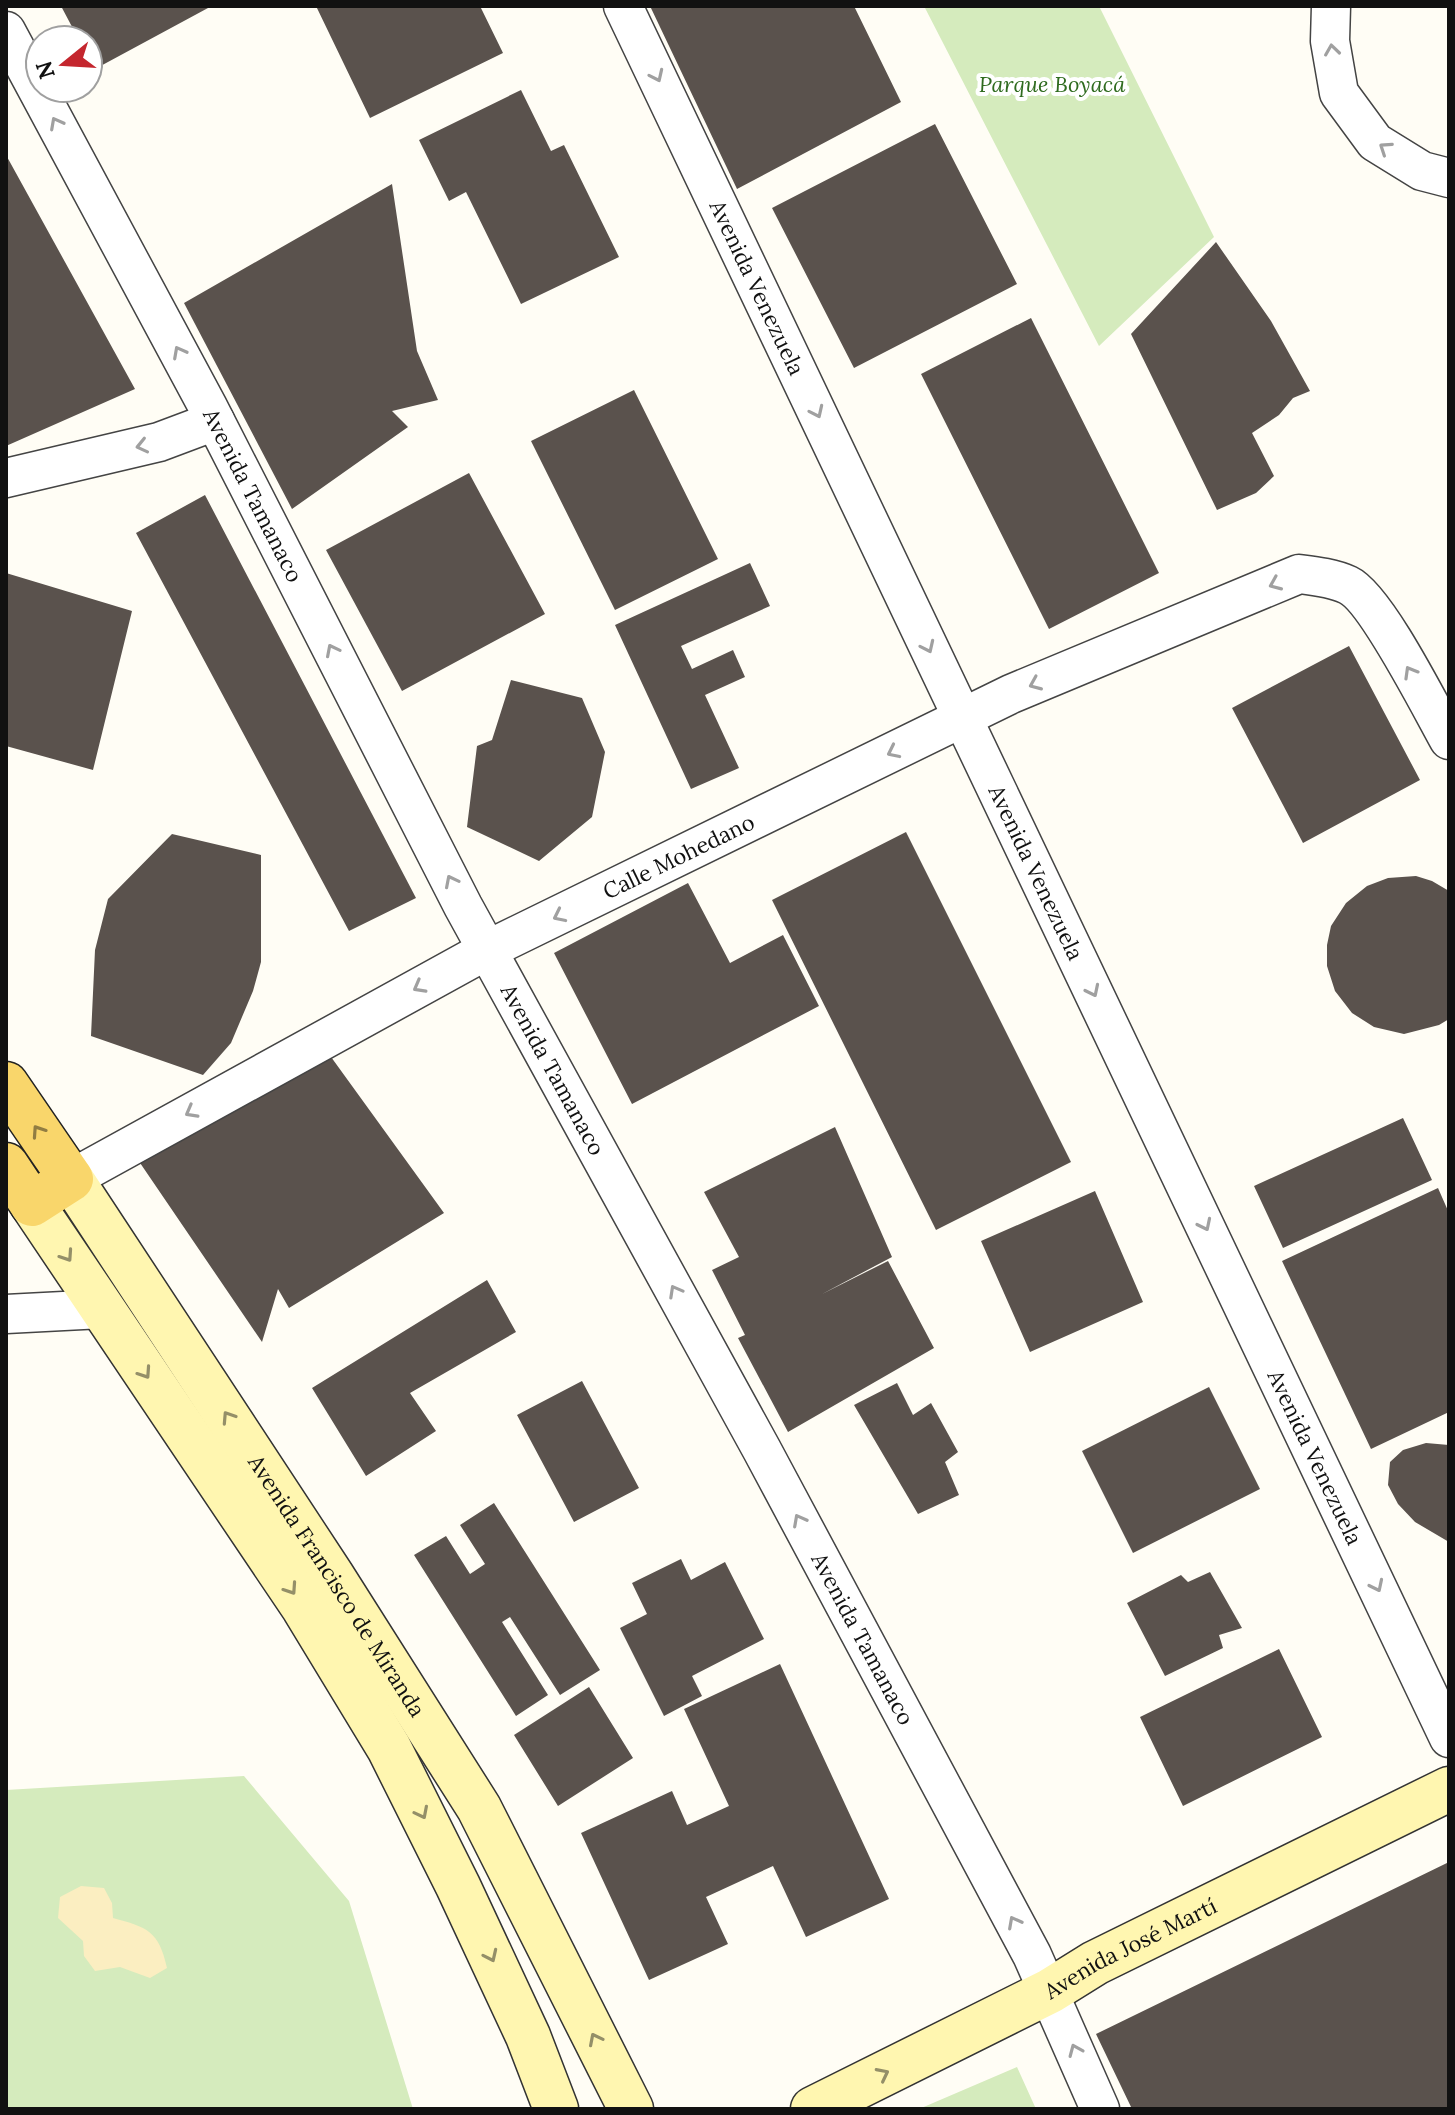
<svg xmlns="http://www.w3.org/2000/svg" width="1455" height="2115" viewBox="0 0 1455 2115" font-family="Lora,serif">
<rect width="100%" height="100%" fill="#fffdf5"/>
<path fill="#d5ebbd" d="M 924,6 L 1099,6 L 1214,237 L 1099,346 Z
M 244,1776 L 349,1901 L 413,2109 L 6,2109 L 6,1790 Z
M 1017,2067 L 1036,2109 L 919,2109 Z"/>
<path fill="#fbeec1" d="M 81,1886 L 104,1888 L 112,1903 L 113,1918 C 147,1927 159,1931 167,1968 L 150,1978 L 120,1967 L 95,1971 L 84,1956 L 83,1941 L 58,1918 L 60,1897 Z"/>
<path fill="#5a524d" d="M 61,6 L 207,6 L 208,8 L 95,69 L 88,56 L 88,40 L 79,40 Z
M 316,6 L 480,6 L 503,53 L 370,118 Z
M 650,6 L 854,6 L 901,102 L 737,189 Z
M 521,90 L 551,151 L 564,145 L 619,257 L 521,304 L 466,192 L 449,201 L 419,140 Z
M 935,124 L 1017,284 L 854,368 L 772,208 Z
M 6,155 L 135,389 L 6,446 Z
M 392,184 L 417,351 L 438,400 L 392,411 L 408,427 L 292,509 L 184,303 Z
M 1216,242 L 1271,321 L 1310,391 L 1293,398 L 1279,415 L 1252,433 L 1274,476 L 1256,493 L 1217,510 L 1131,334 Z
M 1031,318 L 1159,573 L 1049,629 L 921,374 Z
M 634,390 L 718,559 L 615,610 L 531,441 Z
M 469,473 L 545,614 L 402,691 L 326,550 Z
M 205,495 L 416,898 L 349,931 L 136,533 Z
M 750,563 L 770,606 L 681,646 L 692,669 L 733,650 L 745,677 L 705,695 L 739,768 L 691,789 L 615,625 Z
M 6,573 L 132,611 L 93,770 L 6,746 Z
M 1349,646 L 1420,780 L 1303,843 L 1232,708 Z
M 511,680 L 582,698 L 605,752 L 592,817 L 539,861 L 467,827 L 477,746 L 492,740 Z
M 906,832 L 1071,1162 L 936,1230 L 772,900 Z
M 172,834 L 261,855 L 261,962 L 253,991 L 231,1043 L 203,1075 L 91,1036 L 95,950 L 108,899 Z
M 1416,876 L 1432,881 L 1449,891 L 1449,1019 L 1439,1025 L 1404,1034 L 1374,1027 L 1352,1013 L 1335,991 L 1327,966 L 1327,945 L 1331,926 L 1346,903 L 1367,886 L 1388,878 Z
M 688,883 L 730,963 L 783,935 L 819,1006 L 632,1104 L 554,953 Z
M 326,1050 L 444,1213 L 289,1308 L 278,1289 L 262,1342 L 136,1157 Z
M 1403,1118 L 1432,1180 L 1283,1248 L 1254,1186 Z
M 835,1127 L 892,1257 L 822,1294 L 888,1261 L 934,1348 L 788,1432 L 738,1338 L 745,1335 L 712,1270 L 739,1257 L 704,1192 Z
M 1438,1188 L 1449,1213 L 1449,1412 L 1371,1449 L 1282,1261 Z
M 1095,1191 L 1143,1302 L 1030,1352 L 981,1241 Z
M 487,1280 L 516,1332 L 410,1393 L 436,1431 L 366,1476 L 312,1388 Z
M 582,1381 L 639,1488 L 574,1522 L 517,1415 Z
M 897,1383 L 913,1415 L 931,1403 L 958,1452 L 945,1462 L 959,1495 L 918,1514 L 854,1405 Z
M 1209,1387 L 1260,1489 L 1133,1553 L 1082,1451 Z
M 1426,1443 L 1449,1445 L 1449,1542 L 1415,1522 L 1398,1504 L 1388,1485 L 1390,1462 L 1403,1450 Z
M 494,1503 L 600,1670 L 560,1695 L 510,1617 L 502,1622 L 548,1695 L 516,1716 L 414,1555 L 446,1536 L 470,1574 L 485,1564 L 460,1525 Z
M 681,1559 L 691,1580 L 725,1562 L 764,1639 L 692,1676 L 702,1696 L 664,1716 L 620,1628 L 647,1614 L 632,1583 Z
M 1210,1572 L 1242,1628 L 1219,1635 L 1223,1648 L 1165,1676 L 1127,1603 L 1181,1575 L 1188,1582 Z
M 1279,1649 L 1322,1737 L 1183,1806 L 1140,1717 Z
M 780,1664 L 889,1899 L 806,1937 L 773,1866 L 706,1897 L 728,1944 L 649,1980 L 581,1833 L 672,1791 L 687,1825 L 729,1806 L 684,1709 Z
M 589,1687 L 633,1758 L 558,1806 L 514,1735 Z
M 1449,1862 L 1449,2109 L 1132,2109 L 1096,2034 Z"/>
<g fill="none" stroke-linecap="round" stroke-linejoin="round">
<defs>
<g id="street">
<path id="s1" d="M 623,6 L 1449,1738"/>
<path d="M 1331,6 L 1330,41 L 1339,93 L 1375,142 L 1422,171 L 1449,178"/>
<path id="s2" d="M 6,31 L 208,407 L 463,906 L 762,1450 L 1032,1955 L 1100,2109"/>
<path d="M 6,478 L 159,442 L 215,421"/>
<path id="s3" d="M 71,1179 L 487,950 L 1011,694 L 1299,574 C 1315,576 1333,578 1348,585 C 1376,598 1431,708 1449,740"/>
<path d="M 6,1314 L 102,1309"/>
</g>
<g id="secondary">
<path id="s4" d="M 71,1179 L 332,1576 L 479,1808 L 631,2109"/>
<path d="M 32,1204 L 304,1608 L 389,1748 L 458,1886 L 528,2036 L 556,2109"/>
<path id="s5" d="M 813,2109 L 1050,1991 L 1095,1963 L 1449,1789"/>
</g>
<path id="primary" d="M 6,1084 L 71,1179 L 32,1204 L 6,1165"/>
</defs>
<use href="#street" stroke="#444" stroke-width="41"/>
<use href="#secondary" stroke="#333" stroke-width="47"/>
<use href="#primary" stroke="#222" stroke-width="47"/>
<use href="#street" stroke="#fff" stroke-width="38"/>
<use href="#secondary" stroke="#fff6b0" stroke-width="44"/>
<use href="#primary" stroke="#f9d66b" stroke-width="44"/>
</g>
<defs><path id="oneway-chevron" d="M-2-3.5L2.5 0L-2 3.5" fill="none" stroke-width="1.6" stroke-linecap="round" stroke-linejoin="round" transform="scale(2)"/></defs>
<g stroke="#a0a0a0">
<use href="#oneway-chevron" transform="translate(1332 50) rotate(-98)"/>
<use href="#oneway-chevron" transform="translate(657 76) rotate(65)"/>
<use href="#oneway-chevron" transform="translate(56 123) rotate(-118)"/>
<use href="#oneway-chevron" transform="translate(1385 148) rotate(-146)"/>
<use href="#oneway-chevron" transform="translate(179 352) rotate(-118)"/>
<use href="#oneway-chevron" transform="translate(817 412) rotate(65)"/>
<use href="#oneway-chevron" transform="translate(142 446) rotate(167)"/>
<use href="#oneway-chevron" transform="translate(1275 584) rotate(157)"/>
<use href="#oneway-chevron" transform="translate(928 647) rotate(65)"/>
<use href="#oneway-chevron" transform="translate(332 650) rotate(-117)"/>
<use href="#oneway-chevron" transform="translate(1410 672) rotate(-120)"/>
<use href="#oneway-chevron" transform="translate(1035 684) rotate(157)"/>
<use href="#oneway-chevron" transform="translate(893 752) rotate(154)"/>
<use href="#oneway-chevron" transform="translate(451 881) rotate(-117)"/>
<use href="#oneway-chevron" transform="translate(559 916) rotate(154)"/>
<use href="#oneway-chevron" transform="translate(419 987) rotate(151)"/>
<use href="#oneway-chevron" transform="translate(1093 991) rotate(64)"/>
<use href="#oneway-chevron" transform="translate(191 1112) rotate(151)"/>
<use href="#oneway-chevron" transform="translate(1205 1225) rotate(64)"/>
<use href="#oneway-chevron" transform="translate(675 1291) rotate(-119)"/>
<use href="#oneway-chevron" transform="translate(799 1520) rotate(-118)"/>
<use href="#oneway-chevron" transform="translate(1377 1586) rotate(64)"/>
<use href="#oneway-chevron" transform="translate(1014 1922) rotate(-118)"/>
<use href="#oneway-chevron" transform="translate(1075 2050) rotate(-113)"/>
</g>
<use stroke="#917d42" href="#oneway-chevron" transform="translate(38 1131) rotate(-124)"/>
<g stroke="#948f68">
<use href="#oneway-chevron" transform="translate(67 1256) rotate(56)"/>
<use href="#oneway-chevron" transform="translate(145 1373) rotate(56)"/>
<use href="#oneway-chevron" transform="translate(228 1417) rotate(-123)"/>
<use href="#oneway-chevron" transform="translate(291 1589) rotate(56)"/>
<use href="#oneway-chevron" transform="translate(422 1813) rotate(63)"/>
<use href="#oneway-chevron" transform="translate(491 1956) rotate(65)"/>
<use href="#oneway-chevron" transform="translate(595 2039) rotate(-117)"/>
<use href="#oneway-chevron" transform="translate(883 2074) rotate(-27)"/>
</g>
<g text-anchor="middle" stroke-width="8" stroke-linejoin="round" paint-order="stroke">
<g font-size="22" font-style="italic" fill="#2f6b1f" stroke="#fff">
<text x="1052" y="92">Parque Boyacá</text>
</g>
<g font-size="22" fill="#111" stroke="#fff">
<text dy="8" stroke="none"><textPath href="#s1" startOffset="312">Avenida Venezuela</textPath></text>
<text dy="8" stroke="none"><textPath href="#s2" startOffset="526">Avenida Tamanaco</textPath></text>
<text dy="8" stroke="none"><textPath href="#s3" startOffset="688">Calle Mohedano</textPath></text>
<text dy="8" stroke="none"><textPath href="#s1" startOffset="960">Avenida Venezuela</textPath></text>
<text dy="8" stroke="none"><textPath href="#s2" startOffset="1174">Avenida Tamanaco</textPath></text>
<text dy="8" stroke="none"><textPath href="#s1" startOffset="1608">Avenida Venezuela</textPath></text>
<text dy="8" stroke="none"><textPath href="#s4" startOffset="486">Avenida Francisco de Miranda</textPath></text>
<text dy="8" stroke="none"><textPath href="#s2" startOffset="1822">Avenida Tamanaco</textPath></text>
<text dy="8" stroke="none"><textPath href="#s5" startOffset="356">Avenida José Martí</textPath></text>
</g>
</g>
<rect width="1455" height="2115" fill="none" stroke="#111111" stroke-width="16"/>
<g transform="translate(64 64) rotate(252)"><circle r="38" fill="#ffffff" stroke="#a0a0a0" stroke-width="2"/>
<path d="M0-6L14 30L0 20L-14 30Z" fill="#c4262e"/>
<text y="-12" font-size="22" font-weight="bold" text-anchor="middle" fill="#111111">N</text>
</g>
</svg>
